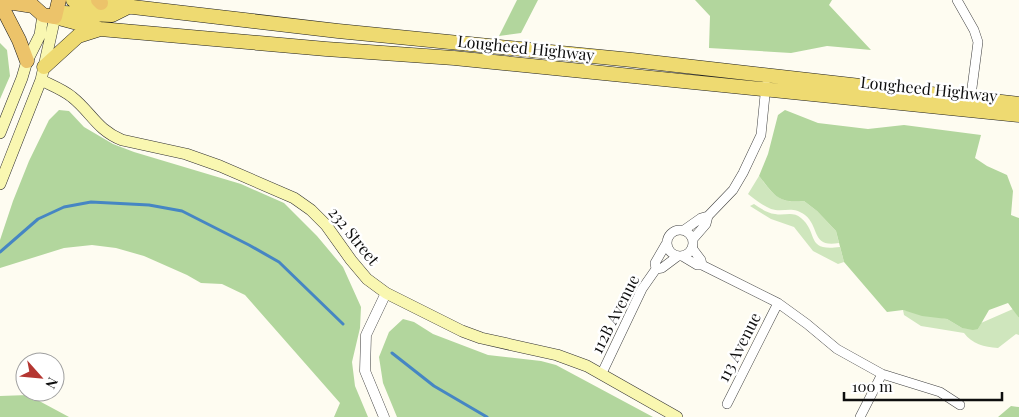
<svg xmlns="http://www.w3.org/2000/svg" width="1019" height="417" viewBox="0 0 1019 417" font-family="'Playfair Display',serif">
<rect width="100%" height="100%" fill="#fefcf1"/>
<path fill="#cfe6bd" d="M 759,176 C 773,194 779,204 804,201 L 817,211 L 836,231 L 839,243 C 811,248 820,227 805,215 C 792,205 784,213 771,209 C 763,206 756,200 748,194 Z
M 754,204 C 760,208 767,213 775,214 C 785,216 793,211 801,218 C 819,233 805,252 840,247 L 844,262 L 838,264 L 813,251 L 794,227 L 771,219 L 750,206 Z
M 1013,309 L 1019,318 L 1019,335 L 1016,334 L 998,348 C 984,347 972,344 964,333 L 921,326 L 904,315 L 903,310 L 947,319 L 962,328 L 978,329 L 981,323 Z"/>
<path fill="#b2d69d" d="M 517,0 L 538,0 L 521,33 L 499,36 Z
M 695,0 L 832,0 L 829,5 L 871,50 L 827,46 L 791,53 L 709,48 L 710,16 Z
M 0,43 L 7,50 L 10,76 L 0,99 Z
M 59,110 L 69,111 L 84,127 L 113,144 L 134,152 L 241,184 L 284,203 L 317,236 L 343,267 L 361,307 L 360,328 L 352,362 L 355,386 L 368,417 L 334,417 L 340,403 L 245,295 L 222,284 L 201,283 L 187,275 L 144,256 L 116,248 L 92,245 L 64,248 L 0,268 L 0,240 L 13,201 L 29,161 L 49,120 Z
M 785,110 L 818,123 L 868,129 L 904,125 L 981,135 L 975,158 L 987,166 L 1007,175 L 1013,191 L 1011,215 L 1019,218 L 1019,318 L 1008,303 L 989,310 L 978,329 L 973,330 L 962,328 L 947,319 L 922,316 L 903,310 L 887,312 L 844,262 L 836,231 L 817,211 L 804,201 C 778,204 774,195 759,176 L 768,154 L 778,115 Z
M 403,319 L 414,322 L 433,334 L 488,355 L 541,361 L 556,365 L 653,417 L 397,417 L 383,383 L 379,357 L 389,332 Z
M 28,395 L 69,417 L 0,417 L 0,396 Z
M 1011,406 L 1019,407 L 1019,417 L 998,417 Z"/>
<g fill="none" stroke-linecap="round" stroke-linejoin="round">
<path stroke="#4686c3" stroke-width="3" d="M 0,252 L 38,219 L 64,207 L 91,202 L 149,205 L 182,211 L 249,245 L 279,262 L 343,324
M 392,353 L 434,386 L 487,417"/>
<defs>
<path id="minor" d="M 957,0 L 974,30 L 978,42 L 970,103
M667 243a13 13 0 1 1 26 0a13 13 0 1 1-26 0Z
M 684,230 L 701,218 L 708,216 L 733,190 L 743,173 L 761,135 L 766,85
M 693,239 L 706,224 L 708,216
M 692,248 L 701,260 L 702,265
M 682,256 L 697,265 L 702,265 L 778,303 L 807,324 L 837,349 L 882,374 L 940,392 L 960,405
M 656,269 L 662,268 L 678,256
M 602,373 L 642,289 L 656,269 L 655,263 L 666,244
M 727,404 L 778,303
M 860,417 L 882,374"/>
<path id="tertiary" d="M 384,417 L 365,371 L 366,335 L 386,293"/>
<path id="secondary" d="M 41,80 C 51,85 64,90 72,97 C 91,112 97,130 122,140 L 186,154 L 220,166 L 294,198 L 311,210 L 326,225 L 351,260 L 367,279 L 386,293 L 462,331 L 481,338 L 557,355 L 587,366 L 677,417
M 0,133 L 22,78 L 27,61 L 40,35 L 43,15
M 0,184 L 41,80 L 55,17"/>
<path id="primary" d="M 73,0 L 338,31 L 632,60 L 1019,104
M 64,13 L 112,15 L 128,7
M 55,17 L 100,29 L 326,49 L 454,58 L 1019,115
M 44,67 L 78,36 L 100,29"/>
<path id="trunk" d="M 98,0 L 101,3
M 0,1 L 33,6 L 43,15 L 55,17 L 59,0
M 0,3 L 19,40 L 27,61"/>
</defs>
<use href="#minor" stroke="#414141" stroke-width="10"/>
<use href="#tertiary" stroke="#414141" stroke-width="11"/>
<use href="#secondary" stroke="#303030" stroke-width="12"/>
<use href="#primary" stroke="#1f1f1f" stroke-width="15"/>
<use href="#trunk" stroke="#1f1f1f" stroke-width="15"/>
<use href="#minor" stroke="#fff" stroke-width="9"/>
<use href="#tertiary" stroke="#fff" stroke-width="10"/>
<use href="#secondary" stroke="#f9f7b1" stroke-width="11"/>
<use href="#primary" stroke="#eeda71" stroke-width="14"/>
<use href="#trunk" stroke="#ecc36a" stroke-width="14"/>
</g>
<g text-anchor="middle" stroke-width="5" stroke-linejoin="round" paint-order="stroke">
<g font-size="16" fill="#0e0e0e" stroke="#fff">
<text transform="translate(526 48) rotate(6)" y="6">Lougheed Highway</text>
<text transform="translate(929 89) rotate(6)" y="6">Lougheed Highway</text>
<text transform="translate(354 236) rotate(51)" y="6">232 Street</text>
<text transform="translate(615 314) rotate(-63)" y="6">112B Avenue</text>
<text transform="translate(739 347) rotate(-63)" y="6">113 Avenue</text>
</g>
</g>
<g transform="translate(40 377) rotate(117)"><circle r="24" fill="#ffffff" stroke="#9f9f9f"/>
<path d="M0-4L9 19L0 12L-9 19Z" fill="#b43631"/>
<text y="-8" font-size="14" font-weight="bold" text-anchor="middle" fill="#0e0e0e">N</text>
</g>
<path d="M844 392v8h158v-8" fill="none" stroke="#0e0e0e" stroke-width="2.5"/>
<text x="852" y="392" font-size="15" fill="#0e0e0e" stroke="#ffffff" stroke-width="4" paint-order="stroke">100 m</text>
</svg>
